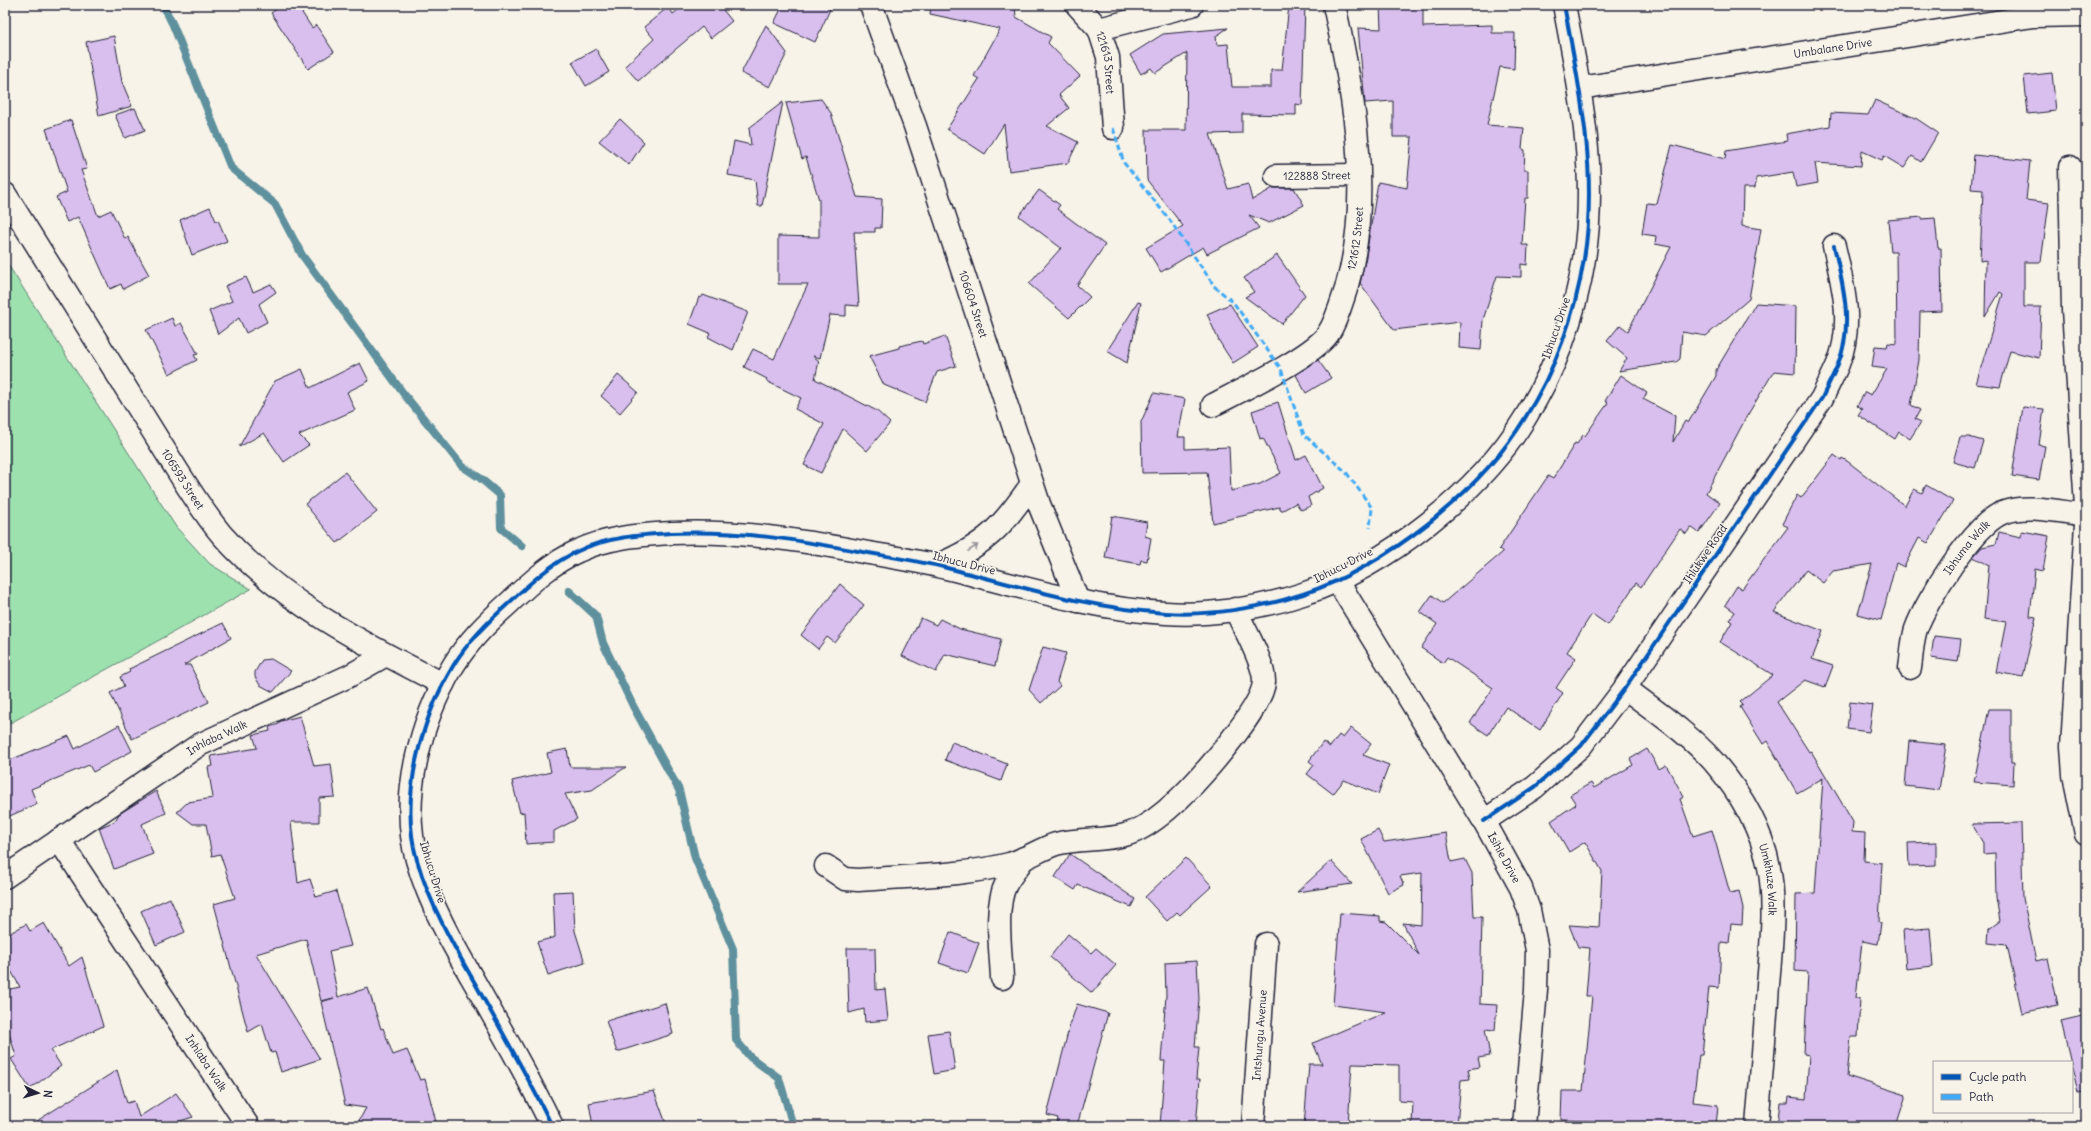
<svg xmlns="http://www.w3.org/2000/svg" width="2091" height="1131" viewBox="0 0 2091 1131" font-family="Delius,sans-serif">
<rect width="100%" height="100%" fill="#f7f3e8"/>
<filter id="ink" filterUnits="userSpaceOnUse"><feTurbulence type="fractalNoise" baseFrequency=".025" numOctaves="2"/><feDisplacementMap in="SourceGraphic" scale="8" xChannelSelector="R" yChannelSelector="G"/><feConvolveMatrix kernelMatrix="1 2 1 2 8 2 1 2 1" color-interpolation-filters="sRGB"/></filter>
<g filter="url(#ink)">
<path fill="#9ce1ae" stroke="#5f8274" d="M 5,260 L 176,527 L 210,564 L 251,589 L 5,726 Z"/>
<g fill="none" stroke-linecap="round" stroke-linejoin="round">
<path stroke="#5f909d" stroke-width="8" d="M 163,5 L 173,25 L 231,168 L 275,204 L 302,255 L 403,393 L 462,466 L 480,478 L 500,495 L 501,528 L 522,546
M 569,591 L 596,616 L 603,643 L 633,706 L 679,790 L 695,858 L 733,949 L 736,1040 L 750,1057 L 779,1078 L 793,1126"/>
</g>
<path fill="#d9bfee" stroke="#22223b" d="M 282,5 L 297,5 L 312,28 L 316,25 L 334,52 L 308,69 L 271,13 Z
M 684,5 L 729,5 L 723,10 L 732,21 L 711,38 L 702,27 L 638,81 L 625,66 L 654,39 L 644,27 L 668,7 L 673,14 Z
M 783,5 L 832,5 L 815,42 L 774,23 Z
M 931,5 L 1015,5 L 1016,17 L 1051,37 L 1048,43 L 1080,76 L 1059,95 L 1069,108 L 1047,126 L 1078,142 L 1068,163 L 1009,171 L 1004,124 L 985,154 L 947,129 L 979,79 L 974,76 L 1000,29 L 930,14 Z
M 1289,5 L 1305,5 L 1302,105 L 1296,104 L 1296,115 L 1242,114 L 1242,133 L 1210,134 L 1228,189 L 1248,184 L 1252,200 L 1273,188 L 1294,188 L 1304,205 L 1269,223 L 1249,215 L 1259,228 L 1207,254 L 1203,247 L 1161,272 L 1146,248 L 1183,226 L 1147,180 L 1146,130 L 1186,130 L 1187,53 L 1155,73 L 1151,68 L 1141,74 L 1130,55 L 1163,34 L 1228,28 L 1216,36 L 1217,45 L 1228,44 L 1232,87 L 1271,87 L 1271,70 L 1282,70 Z
M 1380,5 L 1423,5 L 1423,27 L 1492,25 L 1492,33 L 1515,33 L 1514,69 L 1500,67 L 1487,125 L 1524,128 L 1522,149 L 1525,150 L 1524,170 L 1528,170 L 1528,198 L 1525,198 L 1522,245 L 1528,245 L 1527,265 L 1521,264 L 1521,277 L 1497,276 L 1483,320 L 1481,350 L 1459,348 L 1460,322 L 1394,330 L 1360,283 L 1366,256 L 1378,182 L 1407,188 L 1412,137 L 1393,137 L 1393,101 L 1365,103 L 1358,28 L 1381,29 Z
M 766,25 L 787,53 L 770,87 L 741,73 Z
M 114,36 L 122,82 L 132,106 L 99,116 L 86,42 Z
M 596,49 L 609,72 L 586,86 L 572,62 Z
M 2052,73 L 2056,111 L 2028,114 L 2024,76 Z
M 821,99 L 831,113 L 857,197 L 882,199 L 881,228 L 875,228 L 875,232 L 854,232 L 859,306 L 846,305 L 846,316 L 830,315 L 820,358 L 813,356 L 819,361 L 815,379 L 877,411 L 890,423 L 867,451 L 843,429 L 821,473 L 804,465 L 824,424 L 795,409 L 801,398 L 766,381 L 767,379 L 744,367 L 753,349 L 774,359 L 808,284 L 778,284 L 778,236 L 819,237 L 819,200 L 806,157 L 802,159 L 786,103 Z
M 1875,100 L 1917,119 L 1938,133 L 1921,162 L 1912,156 L 1904,168 L 1884,156 L 1882,160 L 1862,151 L 1861,166 L 1815,163 L 1818,183 L 1796,187 L 1793,172 L 1756,178 L 1755,188 L 1743,188 L 1742,226 L 1761,229 L 1749,299 L 1706,336 L 1682,332 L 1680,359 L 1676,362 L 1619,371 L 1627,358 L 1607,341 L 1620,325 L 1628,331 L 1671,247 L 1655,244 L 1656,236 L 1642,234 L 1647,203 L 1657,204 L 1672,145 L 1725,159 L 1726,151 L 1787,141 L 1786,134 L 1830,126 L 1831,113 L 1868,115 Z
M 783,102 L 762,206 L 758,206 L 755,180 L 728,175 L 734,141 L 751,145 L 749,128 Z
M 135,108 L 145,130 L 125,138 L 115,115 Z
M 620,119 L 644,142 L 629,165 L 599,141 Z
M 71,120 L 87,169 L 81,170 L 98,216 L 111,210 L 125,239 L 128,237 L 149,275 L 123,289 L 121,284 L 110,289 L 78,217 L 67,222 L 56,197 L 67,192 L 46,129 Z
M 1974,155 L 2030,161 L 2026,200 L 2049,203 L 2041,262 L 2024,262 L 2024,307 L 2041,307 L 2039,358 L 2010,351 L 2000,387 L 1976,384 L 2003,294 L 2000,292 L 1985,317 L 1986,260 L 1980,261 L 1983,190 L 1971,189 Z
M 1039,190 L 1060,205 L 1057,209 L 1105,245 L 1077,285 L 1090,297 L 1069,318 L 1029,284 L 1061,248 L 1019,216 Z
M 210,207 L 216,221 L 218,220 L 227,241 L 192,255 L 180,220 Z
M 1922,217 L 1922,219 L 1935,218 L 1938,248 L 1941,248 L 1942,311 L 1920,312 L 1919,360 L 1911,405 L 1920,410 L 1915,419 L 1921,422 L 1910,439 L 1899,432 L 1895,439 L 1858,415 L 1862,409 L 1857,406 L 1865,392 L 1871,395 L 1887,369 L 1872,367 L 1875,346 L 1887,347 L 1888,343 L 1897,344 L 1896,252 L 1891,252 L 1888,220 Z
M 1277,255 L 1305,295 L 1282,324 L 1245,297 L 1254,292 L 1244,278 Z
M 246,277 L 253,292 L 271,284 L 276,292 L 259,304 L 267,322 L 246,333 L 239,318 L 218,334 L 209,311 L 232,301 L 225,286 Z
M 703,295 L 748,312 L 733,350 L 708,337 L 710,333 L 689,324 L 699,297 L 701,298 Z
M 1138,302 L 1141,303 L 1127,363 L 1107,351 Z
M 1756,303 L 1796,306 L 1795,373 L 1774,371 L 1747,416 L 1706,493 L 1720,503 L 1699,533 L 1691,527 L 1686,534 L 1680,529 L 1641,587 L 1636,583 L 1608,625 L 1592,614 L 1567,652 L 1576,658 L 1556,688 L 1563,693 L 1540,730 L 1506,707 L 1488,735 L 1470,723 L 1493,688 L 1447,657 L 1443,663 L 1421,648 L 1437,624 L 1420,612 L 1432,595 L 1443,603 L 1503,552 L 1499,549 L 1548,476 L 1553,479 L 1575,443 L 1577,444 L 1583,435 L 1585,436 L 1608,403 L 1605,401 L 1621,375 L 1647,393 L 1643,399 L 1675,416 L 1673,442 L 1685,421 L 1688,423 L 1716,376 L 1716,370 Z
M 1230,304 L 1258,347 L 1233,363 L 1219,341 L 1207,314 Z
M 172,318 L 175,326 L 181,323 L 198,354 L 194,355 L 197,360 L 169,374 L 146,330 Z
M 945,336 L 956,366 L 937,372 L 925,402 L 884,385 L 869,356 L 899,348 L 899,346 L 922,341 L 923,344 Z
M 1318,360 L 1331,378 L 1306,393 L 1296,375 Z
M 360,363 L 369,381 L 347,392 L 355,410 L 299,435 L 309,445 L 284,462 L 264,433 L 239,447 L 275,381 L 302,369 L 310,388 Z
M 618,375 L 638,392 L 620,413 L 601,396 Z
M 1154,393 L 1185,399 L 1178,437 L 1185,437 L 1185,449 L 1229,447 L 1231,491 L 1260,484 L 1281,473 L 1263,438 L 1260,439 L 1252,411 L 1278,402 L 1296,460 L 1306,455 L 1323,488 L 1308,497 L 1311,506 L 1301,510 L 1296,503 L 1281,511 L 1279,507 L 1213,523 L 1207,472 L 1142,473 L 1141,422 Z
M 2023,407 L 2044,409 L 2039,445 L 2045,446 L 2039,480 L 2012,476 Z
M 1960,437 L 1969,437 L 1983,441 L 1975,468 L 1953,462 Z
M 1834,455 L 1841,460 L 1842,458 L 1847,461 L 1905,506 L 1914,489 L 1922,493 L 1926,485 L 1953,501 L 1928,543 L 1919,538 L 1904,567 L 1896,563 L 1881,620 L 1858,614 L 1872,564 L 1833,571 L 1823,583 L 1806,570 L 1774,612 L 1823,631 L 1812,659 L 1833,666 L 1825,687 L 1805,680 L 1777,702 L 1809,752 L 1811,751 L 1853,822 L 1852,832 L 1865,833 L 1864,861 L 1882,863 L 1879,922 L 1881,923 L 1878,944 L 1862,941 L 1856,998 L 1860,998 L 1858,1037 L 1851,1037 L 1847,1076 L 1906,1095 L 1896,1126 L 1777,1126 L 1780,1103 L 1788,1103 L 1789,1097 L 1806,1099 L 1809,1055 L 1804,1054 L 1808,972 L 1795,971 L 1796,894 L 1815,893 L 1823,778 L 1797,793 L 1767,741 L 1763,744 L 1740,707 L 1743,705 L 1740,702 L 1773,675 L 1720,642 L 1732,622 L 1729,620 L 1735,612 L 1725,605 L 1737,586 L 1742,589 L 1788,527 L 1782,524 L 1797,495 L 1801,498 Z
M 345,472 L 377,512 L 337,543 L 305,504 Z
M 1112,516 L 1147,522 L 1145,536 L 1151,538 L 1147,561 L 1141,560 L 1140,564 L 1105,558 Z
M 2022,531 L 2049,536 L 2043,571 L 2035,569 L 2030,616 L 2036,617 L 2023,677 L 1996,672 L 2006,622 L 1984,619 L 1989,565 L 1973,557 L 1982,547 L 1996,544 L 1999,532 L 2021,537 Z
M 840,584 L 864,605 L 835,643 L 827,637 L 818,649 L 801,635 Z
M 921,618 L 936,625 L 940,619 L 960,629 L 1001,639 L 995,666 L 945,654 L 936,672 L 902,656 Z
M 223,623 L 231,638 L 184,665 L 190,665 L 209,702 L 132,739 L 110,693 L 124,686 L 120,677 L 130,672 L 129,669 Z
M 1934,636 L 1961,639 L 1958,662 L 1931,658 Z
M 1043,647 L 1066,653 L 1057,682 L 1060,686 L 1041,703 L 1029,690 Z
M 271,659 L 291,671 L 273,692 L 260,685 L 255,677 L 255,672 L 262,660 Z
M 1850,702 L 1873,705 L 1869,732 L 1847,729 Z
M 1989,709 L 2011,709 L 2011,762 L 2014,762 L 2013,785 L 1974,782 Z
M 300,716 L 314,766 L 331,764 L 335,797 L 319,798 L 319,822 L 291,822 L 298,883 L 310,879 L 316,897 L 336,891 L 351,946 L 329,951 L 338,997 L 368,988 L 381,1029 L 383,1028 L 393,1055 L 407,1050 L 420,1080 L 425,1079 L 437,1126 L 356,1126 L 366,1108 L 345,1105 L 321,1002 L 334,998 L 321,1001 L 306,939 L 256,954 L 320,1059 L 281,1072 L 275,1052 L 271,1053 L 262,1024 L 248,1032 L 214,904 L 235,898 L 220,854 L 212,856 L 206,824 L 193,824 L 177,812 L 188,802 L 213,798 L 208,767 L 213,766 L 211,756 L 257,748 L 253,735 L 270,731 L 269,727 L 279,724 L 279,722 L 281,721 Z
M 119,725 L 132,751 L 93,772 L 89,765 L 31,789 L 37,804 L 5,818 L 5,762 L 69,736 L 75,749 Z
M 1351,728 L 1371,744 L 1363,755 L 1389,765 L 1378,794 L 1344,780 L 1333,794 L 1307,774 L 1314,765 L 1309,761 L 1323,742 L 1330,747 L 1339,735 L 1343,738 Z
M 1909,741 L 1946,745 L 1939,790 L 1905,786 Z
M 952,742 L 1007,764 L 1001,781 L 945,760 Z
M 567,749 L 570,767 L 626,767 L 592,790 L 565,794 L 577,819 L 554,831 L 554,842 L 526,844 L 524,812 L 520,813 L 512,781 L 551,772 L 547,753 Z
M 1647,749 L 1659,769 L 1666,765 L 1684,797 L 1680,799 L 1693,836 L 1712,830 L 1730,893 L 1739,891 L 1743,908 L 1742,925 L 1731,924 L 1729,943 L 1721,942 L 1719,988 L 1709,987 L 1702,1055 L 1699,1055 L 1693,1102 L 1718,1105 L 1716,1126 L 1595,1126 L 1595,1121 L 1561,1120 L 1562,1091 L 1583,1091 L 1592,996 L 1586,996 L 1590,948 L 1578,947 L 1569,925 L 1599,927 L 1602,871 L 1585,842 L 1569,852 L 1551,821 L 1576,804 L 1570,795 L 1591,783 L 1594,788 L 1633,765 L 1630,759 Z
M 156,791 L 166,813 L 142,824 L 153,854 L 114,869 L 99,828 L 115,821 L 119,814 Z
M 2021,823 L 2023,898 L 2036,961 L 2048,958 L 2058,1005 L 2022,1013 L 2007,945 L 1988,943 L 1989,929 L 2000,921 L 1996,897 L 1995,853 L 1983,854 L 1983,843 L 1972,824 Z
M 1378,830 L 1384,842 L 1446,833 L 1451,862 L 1465,859 L 1472,873 L 1474,917 L 1482,917 L 1480,1004 L 1497,1005 L 1495,1030 L 1485,1029 L 1490,1056 L 1478,1058 L 1480,1067 L 1468,1069 L 1470,1079 L 1461,1080 L 1457,1126 L 1412,1126 L 1413,1102 L 1399,1101 L 1399,1065 L 1352,1064 L 1348,1125 L 1304,1126 L 1309,1064 L 1322,1064 L 1313,1043 L 1386,1012 L 1333,1005 L 1340,913 L 1380,916 L 1380,921 L 1386,922 L 1419,955 L 1403,923 L 1421,925 L 1422,873 L 1400,876 L 1404,885 L 1388,893 L 1361,839 Z
M 1936,842 L 1936,865 L 1909,866 L 1908,843 Z
M 1070,854 L 1135,899 L 1131,907 L 1078,885 L 1075,890 L 1055,877 Z
M 1186,858 L 1212,886 L 1180,915 L 1177,912 L 1167,921 L 1145,897 Z
M 1331,861 L 1352,884 L 1297,892 Z
M 573,891 L 575,931 L 585,963 L 548,975 L 537,942 L 555,937 L 553,892 Z
M 170,898 L 185,932 L 156,945 L 141,911 Z
M 44,923 L 69,966 L 82,957 L 103,1026 L 51,1050 L 61,1066 L 30,1089 L 11,1059 L 16,1056 L 5,1020 L 5,990 L 20,987 L 5,960 L 5,936 L 26,924 L 30,931 Z
M 1930,928 L 1933,966 L 1906,969 L 1903,930 Z
M 950,932 L 979,943 L 968,973 L 939,963 Z
M 1068,934 L 1091,953 L 1096,948 L 1116,965 L 1092,993 L 1050,957 Z
M 847,948 L 875,948 L 876,990 L 885,989 L 888,1020 L 865,1022 L 864,1009 L 849,1013 Z
M 1197,961 L 1199,999 L 1195,1047 L 1199,1047 L 1196,1079 L 1200,1079 L 1196,1126 L 1160,1126 L 1165,1061 L 1161,1061 L 1166,995 L 1165,963 Z
M 665,1003 L 673,1034 L 617,1052 L 606,1021 Z
M 1077,1004 L 1108,1013 L 1077,1126 L 1056,1126 L 1058,1118 L 1047,1115 L 1069,1028 Z
M 2086,1015 L 2086,1091 L 2078,1092 L 2061,1021 Z
M 949,1031 L 955,1070 L 934,1074 L 928,1034 Z
M 117,1070 L 127,1103 L 134,1101 L 139,1117 L 176,1093 L 193,1117 L 164,1126 L 29,1126 Z
M 654,1091 L 667,1126 L 593,1126 L 589,1103 Z"/>
<g fill="none" stroke-linecap="round" stroke-linejoin="round">
<defs>
<g id="minor">
<path id="s1" d="M 871,5 L 915,126 L 1039,504 L 1078,601"/>
<path id="s2" d="M 1077,5 L 1099,29 L 1108,57 L 1113,128"/>
<path d="M 1099,29 L 1192,5"/>
<path id="s3" d="M 1580,88 L 2033,16 L 2086,15"/>
<path d="M 2070,167 L 2073,310 L 2086,506"/>
<path id="s4" d="M 1276,176 L 1358,175"/>
<path id="s5" d="M 5,194 L 177,470 C 191,492 205,515 222,535 C 281,602 364,644 443,684"/>
<path id="s6" d="M 1213,405 C 1240,391 1312,357 1328,334 C 1337,320 1341,304 1346,289 C 1373,198 1354,95 1334,5"/>
<path d="M 2086,524 L 2072,746 L 2074,775 L 2086,834"/>
<path d="M 938,565 C 988,544 1001,527 1032,484"/>
<path id="s7" d="M 1337,580 L 1484,821 L 1521,888 L 1529,910 L 1537,950 L 1536,990 L 1524,1126"/>
<path id="s8" d="M 1910,668 C 1912,655 1912,641 1916,629 C 1926,601 1974,524 2002,513 C 2026,503 2060,512 2086,515"/>
<path id="s9" d="M 1625,688 C 1655,711 1688,733 1713,761 C 1739,791 1761,828 1769,867 C 1776,903 1771,948 1768,985 C 1765,1032 1761,1079 1757,1126"/>
<path d="M 1484,821 L 1535,787 L 1581,746 L 1625,688 L 1822,398 C 1827,387 1833,376 1838,364 C 1854,325 1843,285 1834,246"/>
<path id="s10" d="M 59,840 L 248,1126"/>
<path d="M 826,866 L 845,879 L 858,880 C 907,876 962,876 1009,864 C 1025,860 1040,849 1056,844 C 1078,838 1103,841 1125,835 C 1161,825 1205,773 1228,744 C 1239,730 1263,699 1264,682 C 1265,664 1243,626 1235,609"/>
<path id="s11" d="M 5,877 L 199,745 L 349,676 L 386,655"/>
<path d="M 1002,978 C 1001,952 994,907 1006,884 C 1011,875 1018,867 1024,858"/>
<path d="M 552,1126 C 529,1078 502,1032 476,985 C 453,945 430,905 417,860 C 399,797 421,720 453,666 C 468,641 489,621 510,602 C 530,583 553,562 578,551 C 607,537 640,535 672,533 C 737,530 799,540 863,552 C 891,557 919,561 947,568 C 1019,586 1091,609 1166,613 C 1208,616 1262,608 1303,594 C 1385,567 1480,492 1525,418 C 1555,370 1575,315 1584,259 C 1598,173 1580,89 1564,5"/>
<path id="s12" d="M 1253,1126 L 1266,944"/>
</g>
</defs>
<use href="#minor" stroke="#22223b" stroke-width="25"/>
<use href="#minor" stroke="#f7f3e8" stroke-width="22"/>
<path stroke="#3fa9f5" stroke-width="3" stroke-dasharray="6 3" stroke-linecap="butt" d="M 1113,128 L 1124,163 L 1169,219 L 1215,287 L 1233,302 L 1281,369 L 1304,435 L 1346,472 L 1372,508 L 1370,528"/>
<defs>
<path id="cycleway" d="M 1484,821 L 1535,787 L 1581,746 L 1625,688 L 1822,398 C 1827,387 1833,376 1838,364 C 1854,325 1843,285 1834,246
M 552,1126 C 529,1078 502,1032 476,985 C 453,945 430,905 417,860 C 399,797 421,720 453,666 C 468,641 489,621 510,602 C 530,583 553,562 578,551 C 607,537 640,535 672,533 C 737,530 799,540 863,552 C 891,557 919,561 947,568 C 1019,586 1091,609 1166,613 C 1208,616 1262,608 1303,594 C 1385,567 1480,492 1525,418 C 1555,370 1575,315 1584,259 C 1598,173 1580,89 1564,5"/>
</defs>
<use href="#cycleway" stroke="#f7f3e8" stroke-width="6"/>
<use href="#cycleway" stroke="#0057b8" stroke-width="4"/>
</g>
<defs><path id="oneway-shaft" d="M-6 0H5M1.5-3L5.5 0L1.5 3" fill="none" stroke-width="1.6" stroke-linecap="round" stroke-linejoin="round"/></defs>
<use stroke="#97959a" href="#oneway-shaft" transform="translate(973 548) rotate(-33)"/>
</g>
<g text-anchor="middle" stroke-width="3.5" stroke-linejoin="round" paint-order="stroke">
<g font-size="11" fill="#22223b" stroke="#f7f3e8">
<text dy="4" stroke="none"><textPath href="#s3" startOffset="256">Umbalane Drive</textPath></text>
<text dy="4" stroke="none"><textPath href="#s2" startOffset="67">121613 Street</textPath></text>
<text dy="4" stroke="none"><textPath href="#s4" startOffset="41">122888 Street</textPath></text>
<text dy="4" stroke="none"><textPath href="#s6" startOffset="236">121612 Street</textPath></text>
<text dy="4" stroke="none"><textPath href="#s1" startOffset="316">106604 Street</textPath></text>
<text transform="translate(1556 328) rotate(-71)" y="4">Ibhucu Drive</text>
<text dy="4" stroke="none"><textPath href="#s5" startOffset="336">106593 Street</textPath></text>
<text dy="4" stroke="none"><textPath href="#s8" startOffset="136">Ibhuma Walk</textPath></text>
<text transform="translate(1705 554) rotate(-56)" y="4">Ihlukwe Road</text>
<text transform="translate(964 563) rotate(14)" y="4">Ibhucu Drive</text>
<text transform="translate(1343 565) rotate(-27)" y="4">Ibhucu Drive</text>
<text dy="4" stroke="none"><textPath href="#s11" startOffset="254">Inhlaba Walk</textPath></text>
<text dy="4" stroke="none"><textPath href="#s7" startOffset="324">Isihle Drive</textPath></text>
<text transform="translate(433 872) rotate(73)" y="4">Ibhucu Drive</text>
<text dy="4" stroke="none"><textPath href="#s9" startOffset="248">Umkhuze Walk</textPath></text>
<text dy="4" stroke="none"><textPath href="#s12" startOffset="91">Intshungu Avenue</textPath></text>
<text dy="4" stroke="none"><textPath href="#s10" startOffset="267">Inhlaba Walk</textPath></text>
</g>
</g>
<rect width="2091" height="1131" fill="none" stroke="#f7f3e8" stroke-width="20"/>
<rect x="10" y="10" width="2071" height="1111" fill="none" stroke="#22223b" stroke-width="1.5" filter="url(#ink)"/>
<rect x="1933" y="1061" width="140" height="52" fill="#f7f3e8" stroke="#a29fa3"/>
<rect x="1941" y="1074" width="20" height="6" fill="#0057b8" stroke="#a29fa3"/>
<text x="1969" y="1081" font-size="12" fill="#22223b">Cycle path</text>
<rect x="1941" y="1094" width="20" height="6" fill="#3fa9f5" stroke="#a29fa3"/>
<text x="1969" y="1101" font-size="12" fill="#22223b">Path</text>
<g transform="translate(38 1093) rotate(95)" stroke="#f7f3e8" stroke-width="3" paint-order="stroke">
<path d="M0-3L7 15L0 10L-7 15Z" fill="#22223b"/>
<text y="-6" font-size="11" font-weight="bold" text-anchor="middle" fill="#22223b">N</text>
</g>
</svg>
